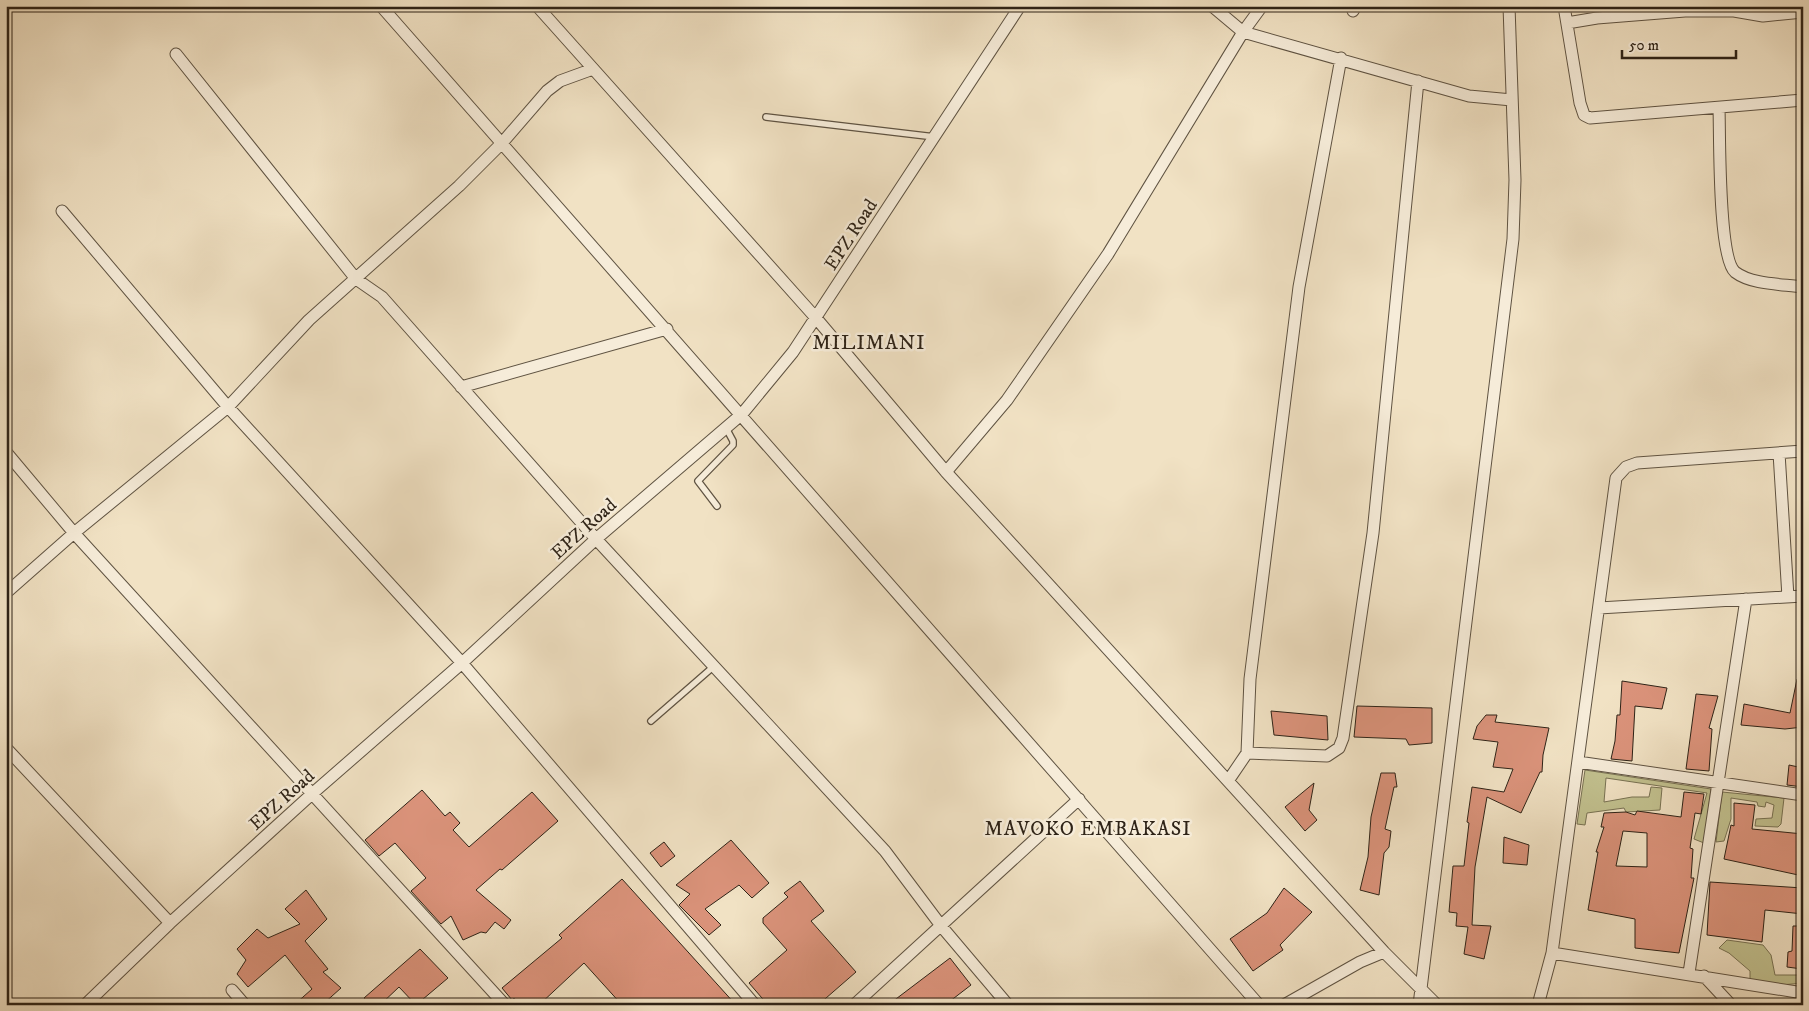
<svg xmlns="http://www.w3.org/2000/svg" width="1809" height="1011" viewBox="0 0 1809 1011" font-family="'IM FELL DW Pica',serif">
<rect width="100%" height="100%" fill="#f1e2c4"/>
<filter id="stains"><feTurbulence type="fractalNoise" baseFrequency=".004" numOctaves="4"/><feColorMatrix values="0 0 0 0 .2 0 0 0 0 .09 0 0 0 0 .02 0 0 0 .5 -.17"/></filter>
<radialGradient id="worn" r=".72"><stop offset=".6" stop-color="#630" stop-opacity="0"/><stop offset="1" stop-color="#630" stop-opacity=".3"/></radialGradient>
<path fill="#c2c18f" stroke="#787253" d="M 1585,770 L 1711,789 L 1704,843 L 1694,839 L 1707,793 L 1606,778 L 1604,802 L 1632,797 L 1649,797 L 1651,787 L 1662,788 L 1660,810 L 1626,812 L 1624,808 L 1587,813 L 1585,825 L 1577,824 Z
M 1722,792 L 1784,798 L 1781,824 L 1778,827 L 1755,826 L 1756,819 L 1772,818 L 1774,805 L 1766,802 L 1765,807 L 1758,806 L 1757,802 L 1731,798 L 1731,819 L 1724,841 L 1716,842 Z
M 1727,940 L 1763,945 L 1771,955 L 1775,975 L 1803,975 L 1803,983 L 1781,985 L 1750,980 L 1750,971 L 1729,953 L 1719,948 Z"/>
<path fill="#db937b" stroke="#2e2317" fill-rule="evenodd" d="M 1797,679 L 1803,680 L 1803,727 L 1785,729 L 1741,725 L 1744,704 L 1790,713 Z
M 1622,681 L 1667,688 L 1662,709 L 1635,706 L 1632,761 L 1611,759 L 1615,741 L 1617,715 L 1620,715 Z
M 1696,694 L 1718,696 L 1709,728 L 1712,729 L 1709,771 L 1686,769 Z
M 1357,706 L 1432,708 L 1432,743 L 1409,745 L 1406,739 L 1354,737 Z
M 1271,711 L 1327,716 L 1328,740 L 1274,735 Z
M 1486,715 L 1497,715 L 1495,722 L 1549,728 L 1543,755 L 1542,772 L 1540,772 L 1521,813 L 1487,797 L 1475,867 L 1472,925 L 1491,926 L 1484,959 L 1464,954 L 1468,927 L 1456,926 L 1457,913 L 1449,912 L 1453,866 L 1464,866 L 1469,823 L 1467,822 L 1472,787 L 1504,792 L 1513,769 L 1493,767 L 1498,742 L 1473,739 L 1477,726 Z
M 1789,765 L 1803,768 L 1803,787 L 1787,785 Z
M 1381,773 L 1395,773 L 1397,787 L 1394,787 L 1385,829 L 1391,831 L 1389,847 L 1384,853 L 1379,895 L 1360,890 L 1368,857 L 1371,817 Z
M 1314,783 L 1309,810 L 1317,820 L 1305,831 L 1285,807 Z
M 422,790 L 445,816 L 450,812 L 460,823 L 453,830 L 469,847 L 532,792 L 558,821 L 502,870 L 500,869 L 476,890 L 511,920 L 504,929 L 495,922 L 486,933 L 481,932 L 463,940 L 451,916 L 441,924 L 411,891 L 426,878 L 395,843 L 379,856 L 365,840 Z
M 1684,792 L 1704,794 L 1701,814 L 1695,813 L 1690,848 L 1693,849 L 1691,878 L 1694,878 L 1679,953 L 1635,948 L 1635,919 L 1588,910 L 1598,852 L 1596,852 L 1604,827 L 1601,827 L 1604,813 L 1626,812 L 1635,815 L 1637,811 L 1681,817 ZM 1623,831 L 1647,833 L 1647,867 L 1616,866 Z
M 1734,803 L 1755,805 L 1752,829 L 1803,834 L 1803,876 L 1724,859 L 1731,825 L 1734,826 Z
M 1504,837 L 1529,845 L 1527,865 L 1503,863 Z
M 731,840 L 769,883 L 752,898 L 739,885 L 705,909 L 721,925 L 709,935 L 679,905 L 690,894 L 676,885 Z
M 664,842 L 675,856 L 661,867 L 650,853 Z
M 622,879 L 736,1005 L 622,1005 L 584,963 L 539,1005 L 520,1005 L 514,998 L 512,1000 L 502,988 L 562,938 L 559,935 Z
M 800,881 L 824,911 L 811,921 L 856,972 L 818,1005 L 768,1005 L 749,983 L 787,950 L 763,923 L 763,918 L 788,897 L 784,893 Z
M 1710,882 L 1803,888 L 1803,914 L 1765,910 L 1762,942 L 1707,935 Z
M 1284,888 L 1312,912 L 1280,945 L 1283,950 L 1253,971 L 1230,939 L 1267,913 Z
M 306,890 L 327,919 L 305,941 L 328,969 L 323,972 L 341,988 L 322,1005 L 294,1005 L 312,989 L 285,955 L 248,987 L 237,974 L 246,960 L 237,949 L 257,929 L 268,938 L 300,924 L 285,909 Z
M 1793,926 L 1803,926 L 1802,969 L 1787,967 L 1788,952 L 1792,951 Z
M 420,949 L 448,978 L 416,1005 L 399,987 L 380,1005 L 370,1005 L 364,998 Z
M 950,958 L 971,985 L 945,1005 L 888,1005 Z"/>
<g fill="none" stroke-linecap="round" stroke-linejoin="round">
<defs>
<path id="service" d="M 766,117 L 935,137
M 717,506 L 698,481 L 733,445 L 733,441 L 726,428
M 651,721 L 713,667"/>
<path id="minor" d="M 381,6 L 1259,1005
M 537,6 L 816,318 L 946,472 L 1384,952 L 1437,1005
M 1262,6 L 1243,32 L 1469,96 L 1512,100
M 1564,6 L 1580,103 L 1584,115 L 1590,118 L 1803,100
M 1353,11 L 1356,6
M 1567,23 L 1597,18 L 1685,11 L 1734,11 L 1763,16 L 1803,12
M 176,54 L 356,279 L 382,297 L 596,539 L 885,851 L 942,927 L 1008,1005
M 1719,108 C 1720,136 1718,257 1735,272 C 1752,285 1783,284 1803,287
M 62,211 L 228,407 L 462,663 L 755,1005
M 461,387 L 667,329
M 6,452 L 74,533 L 505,1005
M 1779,453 L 1788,597
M 946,472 L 1007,400 L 1108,254 L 1243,32 L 1212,6
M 6,593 L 74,533 L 228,407 L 309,320 L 459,186 L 502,143 L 547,91 L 560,81 L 593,69
M 1599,608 L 1803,596
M 6,748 L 170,923
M 1247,753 L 1327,756 L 1339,748 L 1343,738 L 1373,533 L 1418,81
M 1578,762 L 1803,795
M 1228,781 L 1247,753 L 1250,679 L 1299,287 L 1341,58
M 1552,953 L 1803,993
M 1689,973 L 1746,599
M 1704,976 L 1731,1005
M 232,990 L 245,1005
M 85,1005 L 170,923 L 313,793 L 462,663 L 596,539 L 742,414 L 793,352 L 1020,6
M 854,1005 L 1079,799
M 1284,1005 L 1360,962 L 1384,952
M 1419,1005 L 1513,239 L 1515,180 L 1509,6
M 1538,1005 L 1552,953 L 1616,478 L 1626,467 L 1637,463 L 1803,451"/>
</defs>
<use href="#service" stroke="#5f5342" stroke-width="8"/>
<use href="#minor" stroke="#5f5342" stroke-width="13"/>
<use href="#service" stroke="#f6ecd9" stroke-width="5.5"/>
<use href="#minor" stroke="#f6ecd9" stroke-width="11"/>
</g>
<g text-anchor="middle" stroke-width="5" stroke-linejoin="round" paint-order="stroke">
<g font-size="19" fill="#2e2317" stroke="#f6ecd9">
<text transform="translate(850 234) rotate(-57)" y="7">EPZ Road</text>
<text transform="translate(583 528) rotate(-42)" y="7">EPZ Road</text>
<text transform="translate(281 799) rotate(-42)" y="7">EPZ Road</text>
</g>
<g font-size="20" letter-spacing="1" fill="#2e2317" stroke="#f6ecd9">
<text x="869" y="349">MILIMANI</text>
<text x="1088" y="835">MAVOKO EMBAKASI</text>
</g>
</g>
<rect width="1809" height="1011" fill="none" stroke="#f1e2c4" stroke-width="25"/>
<rect x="8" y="8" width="1794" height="996" fill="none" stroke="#2e2317" stroke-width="2.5"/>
<rect x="12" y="12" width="1784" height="986" fill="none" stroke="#2e2317"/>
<path d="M1622 50v8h114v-8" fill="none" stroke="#2e2317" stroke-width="2.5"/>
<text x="1629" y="50" font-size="15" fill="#2e2317" stroke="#f6ecd9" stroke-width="4" paint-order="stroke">50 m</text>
<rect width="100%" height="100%" filter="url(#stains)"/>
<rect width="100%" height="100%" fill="url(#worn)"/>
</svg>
